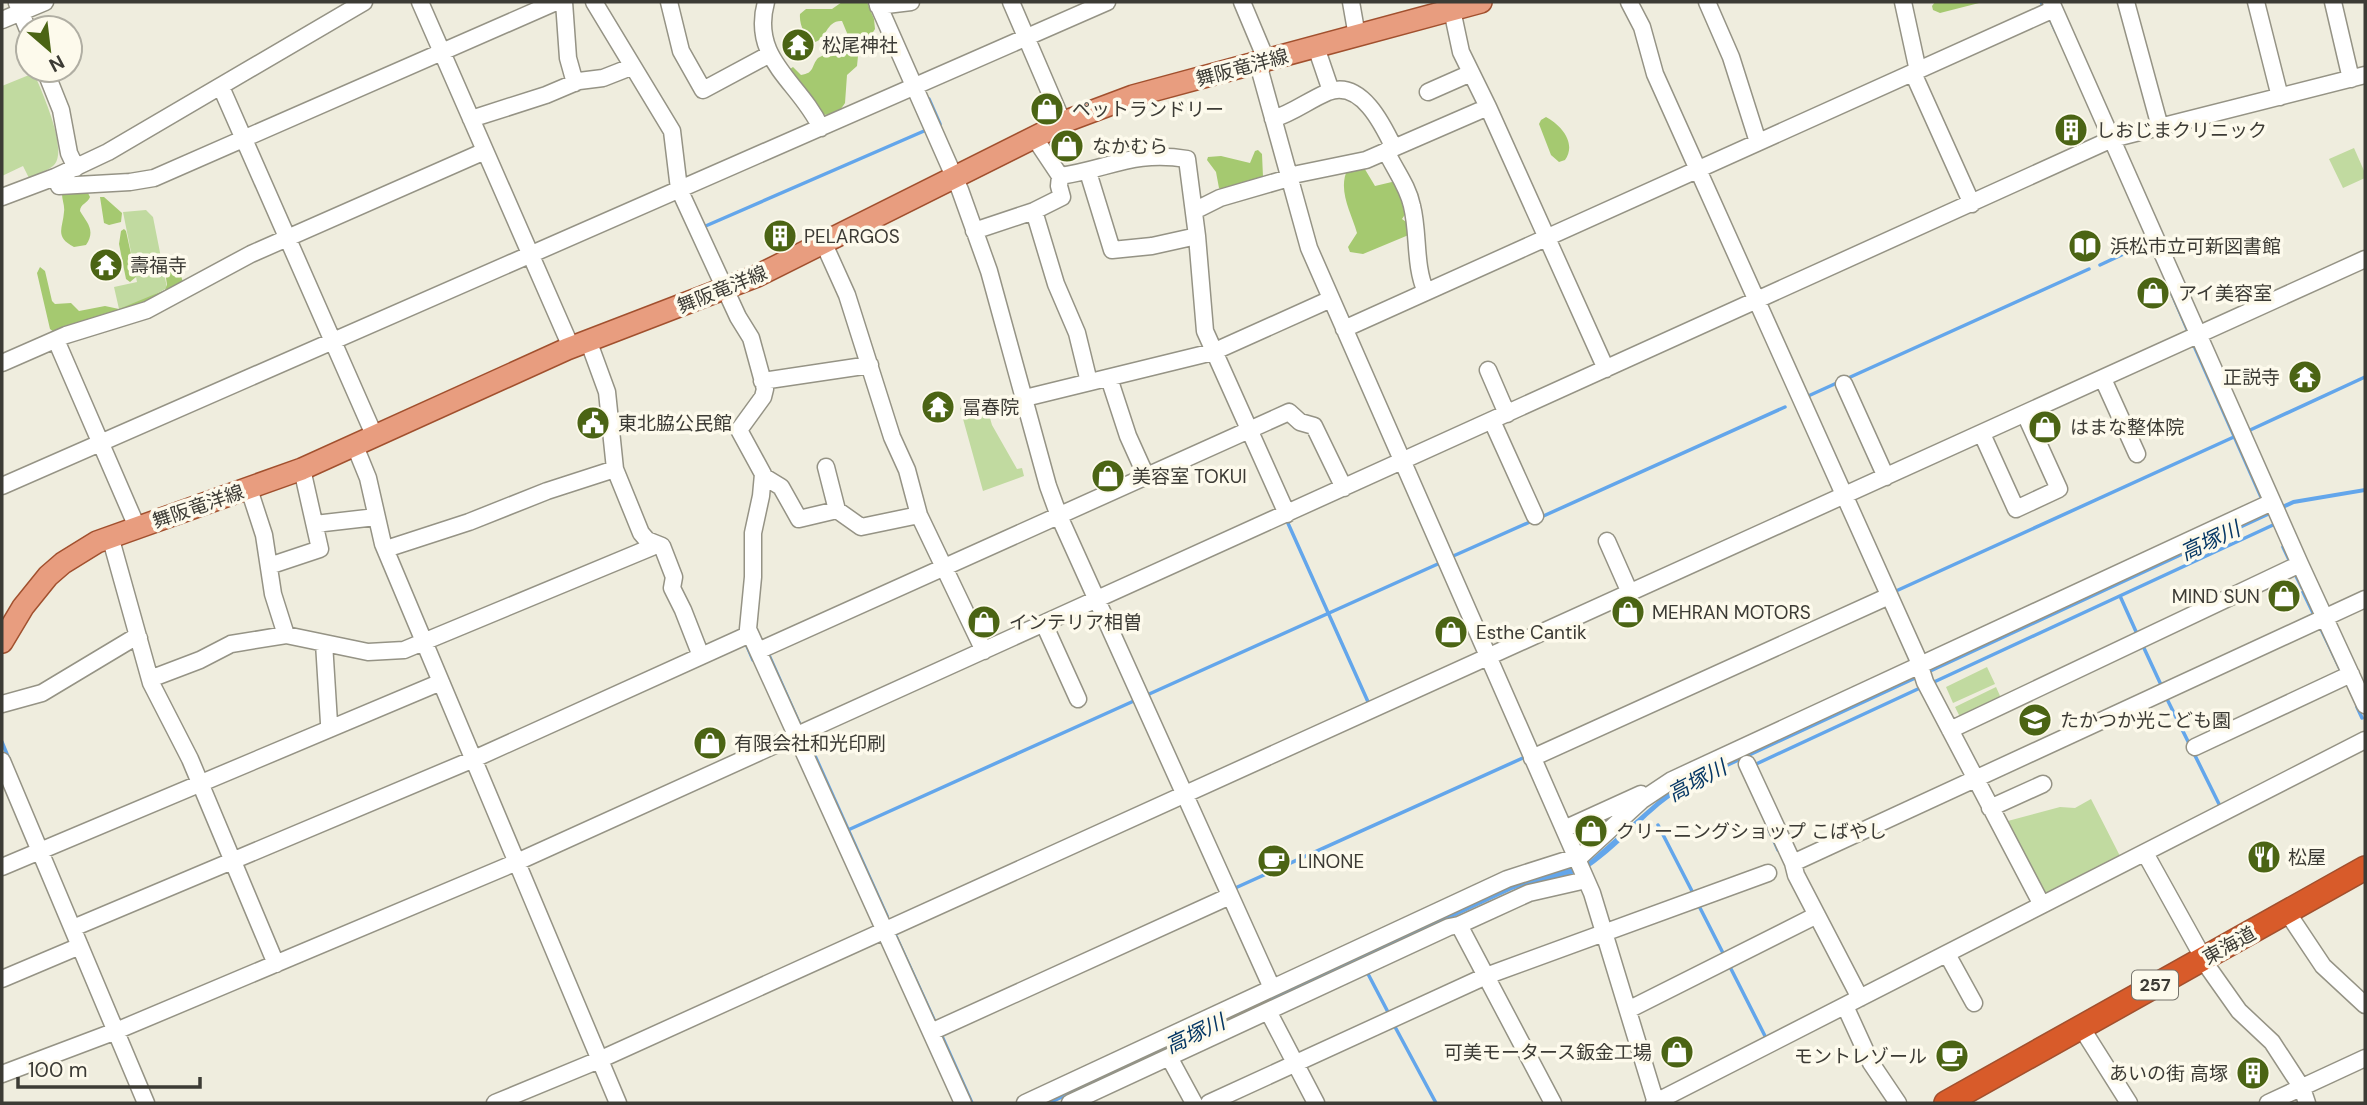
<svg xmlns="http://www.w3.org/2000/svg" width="2367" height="1105" viewBox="0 0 2367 1105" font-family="'DM Sans','Noto Sans JP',sans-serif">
<rect width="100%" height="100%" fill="#efedde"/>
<path fill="#c1daa0" d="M 34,73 C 41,90 70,152 53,166 C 47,171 36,174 29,178 L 23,166 L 2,176 L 2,86 Z
M 2354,148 L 2365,173 L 2365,178 L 2343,188 L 2329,159 Z
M 146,210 L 153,217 L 167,288 L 143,301 L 119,309 L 114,287 L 137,282 L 123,212 Z
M 985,401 L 992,425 L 1017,469 L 1022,468 L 1024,476 L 983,491 L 960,408 Z
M 1987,667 L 1995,684 L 1953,703 L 1946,687 Z
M 1996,687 L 2001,698 L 1960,717 L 1955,707 Z
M 2091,799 L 2121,858 L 2048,895 L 2042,893 L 2004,822 L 2060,807 L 2075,808 Z"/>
<path fill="#a5c970" d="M 842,2 L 867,2 L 874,19 L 875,29 L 858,56 L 857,66 L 847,75 L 845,103 C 840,112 830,117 819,114 L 787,71 L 793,67 L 801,75 C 815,73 811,66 818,58 L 845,44 L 847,33 L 842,21 C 826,20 827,39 815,42 C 805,37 799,25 800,14 L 806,9 L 832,9 Z
M 1935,2 L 1983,2 L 1940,13 L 1933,10 L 1932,6 Z
M 1546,117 C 1561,125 1577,143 1565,160 L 1559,162 L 1551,155 L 1539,124 L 1541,120 Z
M 1258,150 L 1262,154 L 1263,177 L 1222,191 L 1219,188 L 1216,172 L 1207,160 L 1208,157 L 1221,156 L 1250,163 L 1255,151 Z
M 1363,166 L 1375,186 L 1396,181 L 1408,210 L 1402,219 L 1409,224 L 1411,234 L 1363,254 L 1350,252 L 1348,247 L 1357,233 C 1351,212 1337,190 1348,168 Z
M 87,191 L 90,197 C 88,203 80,204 80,211 C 87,223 96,230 86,245 L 74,247 C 54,237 63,228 64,212 C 65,206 62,200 62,194 L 65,192 Z
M 100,197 L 104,197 L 122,213 L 121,222 L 109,225 L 104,223 Z
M 124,229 L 126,231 L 136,277 L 130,282 L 126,279 L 119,244 L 121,231 Z
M 171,259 L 177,264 L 183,282 L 163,298 L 54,332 L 50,329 L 37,273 L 40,267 L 45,271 L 52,301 L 55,304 L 71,303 L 79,311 L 105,306 L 119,309 L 165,290 L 167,285 L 164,264 Z"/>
<path fill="#63a6eb" d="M 2365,488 L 2365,492 L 2294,504 L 1693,783 C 1653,804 1630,837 1595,863 C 1574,879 1537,880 1512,890 L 1053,1103 L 1040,1103 L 1510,885 L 1541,874 L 1587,863 L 1662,797 L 1691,779 L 2293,500 Z"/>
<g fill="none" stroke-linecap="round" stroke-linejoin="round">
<path stroke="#63a6eb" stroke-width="3.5" d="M 2041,2 L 2042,4
M 2051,21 L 2056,32
M 21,31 L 28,49
M 929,99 L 940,124 L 938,124
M 701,228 L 924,131
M 2100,265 L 2149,242
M 2172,294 L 2187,329
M 2195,348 L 2261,497
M 1846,379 L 2089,269
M 1806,397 L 1839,382
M 2248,431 L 2365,377
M 1539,518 L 1785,407
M 1287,521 L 1369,704
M 2283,547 L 2290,562
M 1451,557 L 1532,521
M 2294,572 L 2302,588
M 1896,591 L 2236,436
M 2303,592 L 2314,615
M 2120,596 L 2138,636
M 2321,629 L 2342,673
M 747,646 L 753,660 L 755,659
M 2143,646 L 2162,687
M 768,653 L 801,727
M 1934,682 L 2273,525
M 1147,695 L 1440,563
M 2166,697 L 2220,806
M 2357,707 L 2362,718
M 807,738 L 887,916
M 2,742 L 9,759
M 1754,765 L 1920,688
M 1658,825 L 1693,893
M 1767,825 L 1778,850
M 848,830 L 1136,700
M 1233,889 L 1525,757
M 1698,904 L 1724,955
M 894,932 L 936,1024
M 1728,963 L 1765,1036
M 1367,972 L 1389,1014
M 1394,1025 L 1436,1103
M 941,1034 L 972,1103"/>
<defs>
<path id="minor" d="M 420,2 L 571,347
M 564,2 L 568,58 L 575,83
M 594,2 L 672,131 L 679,189 L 738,317 L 751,338 L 765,389 L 763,397 L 739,430 L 763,474 L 761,496 L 753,533 L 753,577 L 748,629 L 963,1103
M 669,2 L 681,51 L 703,90 L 770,54
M 766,2 C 750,60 800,82 821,128
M 877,2 L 960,190 L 989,271 L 1048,486 L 1059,516 L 1272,988
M 1011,2 L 1063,123
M 1242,2 L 1263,52 L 1260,71 L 1309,248 L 1592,893 L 1656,1103
M 1351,2 L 1357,36
M 1629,2 L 1642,27 L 1655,74 L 1917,657 L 1925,682 L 2042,905
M 1707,2 L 1731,57 L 1758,142
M 1903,2 L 1918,71
M 2051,2 L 2300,564 L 2365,705
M 2126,2 L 2160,127
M 2256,2 L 2280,97
M 2333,2 L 2351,79
M 17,3 L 28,30
M 878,6 L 911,2
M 1452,10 L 1461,52 L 1488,107 L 1606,369
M 2,20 L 45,2
M 1316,47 L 1331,91
M 45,70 L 61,110 L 69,153 L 76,168
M 1913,73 L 1972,204
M 221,87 L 375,437
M 1428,92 L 1471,73
M 471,119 L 546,95 L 579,81 L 603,78 L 631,67
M 1273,119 C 1293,113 1309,100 1328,92 C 1361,79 1383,125 1394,148
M 1034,137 L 1060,176 C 1109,169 1134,150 1187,159 L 1197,236 L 1205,331 L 1287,514
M 1386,151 C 1395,170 1408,186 1412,206 C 1419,234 1414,265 1426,292
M 1088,172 L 1112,250 L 1152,246 L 1197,236
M 1288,176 L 1366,160 L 1488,107
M 55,177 L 59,186 L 130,182 L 154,178 L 556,2
M 2,197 L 55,177 L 108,152 L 364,2
M 1034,211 L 1056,284 L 1077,333 L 1089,382
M 1194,211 L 1220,198 L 1289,178
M 974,231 L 1034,211 L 1062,197 L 1059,186 L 1060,176
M 824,244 L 847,295 L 892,437 L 907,470 L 919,515 L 984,651
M 1344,329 L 2054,9
M 56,340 L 137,527
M 588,340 L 607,392 L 615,469 L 641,533 L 647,540 L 662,546 L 674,577 L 672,588 L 683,610 L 701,656
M 2,363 L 66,335 L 147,310 L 251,254 L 485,151
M 1488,370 L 1507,414
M 1109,378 L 1128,436 L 1146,476
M 2103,379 L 2137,454
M 762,381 L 870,365
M 1844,384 L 1886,477
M 1025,398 L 1213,352 L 1331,299
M 1492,421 L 1535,516
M 1982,434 L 2016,509 L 2059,489 L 2025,414
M 355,446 L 368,478 L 383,544 L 618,1103
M 826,467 L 837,510
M 763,476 L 781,487 L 799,519 L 837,510 L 861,527 L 919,515
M 2,486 L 1107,2
M 249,489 L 264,535 L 273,594 L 286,635
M 315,524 L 376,517
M 110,536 L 151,683 L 190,759 L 276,964
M 1607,541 L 1630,593
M 386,549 L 469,522 L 547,491 L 615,469
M 269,566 L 320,549 L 302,469
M 1044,624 L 1078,699
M 324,643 L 329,723 L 331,728
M 758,651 L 1289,412 L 1300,422 L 1314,426 L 1344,488
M 150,679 L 200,660 L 231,644 L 286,635 L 368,652 L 404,650 L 652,547 L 654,543
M 2,704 L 42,693 L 132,639 L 139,638
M 1950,730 L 2300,564
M 2195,747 L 2351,674
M 1532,758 L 1889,596
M 2,761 L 146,1103
M 1747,764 L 1793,863 L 2365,599
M 1990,808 L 2043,784
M 1564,829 L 1641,794
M 2145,853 L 2210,970 L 2239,1011 L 2272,1042 L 2302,1088 L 2307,1103
M 1793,863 L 1796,875 L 1860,998
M 2,867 L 441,682
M 2287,912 L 2323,966 L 2365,1005
M 1459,925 L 1553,1103
M 73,928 L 474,759 L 750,634
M 1947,954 L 1974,1003
M 2,979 L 80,946
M 1845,1006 L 1871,1063 L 1898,1103
M 1628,1010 L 1817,915
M 1268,1011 L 1316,1103
M 2081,1027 L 2129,1103
M 931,1032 L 1230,896
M 1169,1057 L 1194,1103
M 2,1074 L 116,1031 L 517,862 L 2112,139 L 2365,75
M 495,1103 L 599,1060 L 2365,259
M 1025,1103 L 1507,879 L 1582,855 L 1642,800 L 1672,780 L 2272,502
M 1070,1103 L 1449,927 L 1459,925 L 1529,893 L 1586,880
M 1209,1103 L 1486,976 L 1768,873
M 1654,1103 L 2365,740
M 2268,1103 L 2365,1058"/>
<path id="major" d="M 2,642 L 23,607 L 48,576 L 63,563 L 97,542 L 302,469 L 567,349 L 757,276 L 1069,120 L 1133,96 L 1481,2"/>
<path id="highway" d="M 1946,1103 L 2365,868"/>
</defs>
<use href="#minor" stroke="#959385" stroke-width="19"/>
<use href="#major" stroke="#a1502e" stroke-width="24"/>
<use href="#highway" stroke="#a1502e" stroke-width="26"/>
<use href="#minor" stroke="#fff" stroke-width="16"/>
<use href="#major" stroke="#e89d7f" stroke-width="21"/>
<use href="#highway" stroke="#d85b2a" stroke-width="23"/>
</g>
<defs>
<symbol id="temple-disc" viewBox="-11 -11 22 22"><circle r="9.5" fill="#4b6414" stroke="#fdfaec"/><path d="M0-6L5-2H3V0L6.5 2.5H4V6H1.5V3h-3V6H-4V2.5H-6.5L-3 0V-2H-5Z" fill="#fff"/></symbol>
<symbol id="shop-disc" viewBox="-11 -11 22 22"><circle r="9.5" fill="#4b6414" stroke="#fdfaec"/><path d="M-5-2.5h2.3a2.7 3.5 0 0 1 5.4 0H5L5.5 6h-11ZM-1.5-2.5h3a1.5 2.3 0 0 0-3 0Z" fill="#fff"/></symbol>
<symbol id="building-disc" viewBox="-11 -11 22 22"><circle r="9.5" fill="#4b6414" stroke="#fdfaec"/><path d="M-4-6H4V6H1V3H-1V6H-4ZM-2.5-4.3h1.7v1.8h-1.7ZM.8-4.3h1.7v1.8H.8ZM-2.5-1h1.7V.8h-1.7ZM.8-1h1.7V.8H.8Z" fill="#fff"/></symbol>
<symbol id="library-disc" viewBox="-11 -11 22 22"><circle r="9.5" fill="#4b6414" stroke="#fdfaec"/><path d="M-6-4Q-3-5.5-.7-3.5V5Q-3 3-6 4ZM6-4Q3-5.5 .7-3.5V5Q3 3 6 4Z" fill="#fff"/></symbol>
<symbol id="civic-disc" viewBox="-11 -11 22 22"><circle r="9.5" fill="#4b6414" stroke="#fdfaec"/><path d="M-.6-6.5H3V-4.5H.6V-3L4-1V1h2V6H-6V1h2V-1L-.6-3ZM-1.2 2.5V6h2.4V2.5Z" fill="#fff"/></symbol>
<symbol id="school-disc" viewBox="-11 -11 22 22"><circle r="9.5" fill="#4b6414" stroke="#fdfaec"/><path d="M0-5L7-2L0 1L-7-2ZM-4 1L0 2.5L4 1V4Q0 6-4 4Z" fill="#fff"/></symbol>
<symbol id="restaurant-disc" viewBox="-11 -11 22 22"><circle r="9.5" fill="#4b6414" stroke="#fdfaec"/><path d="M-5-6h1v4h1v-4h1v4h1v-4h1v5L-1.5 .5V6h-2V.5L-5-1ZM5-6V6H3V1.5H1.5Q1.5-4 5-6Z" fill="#fff"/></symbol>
<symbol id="cafe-disc" viewBox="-11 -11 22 22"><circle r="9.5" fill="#4b6414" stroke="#fdfaec"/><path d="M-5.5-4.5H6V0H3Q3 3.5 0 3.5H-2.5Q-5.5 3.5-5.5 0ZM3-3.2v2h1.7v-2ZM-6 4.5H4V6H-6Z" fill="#fff"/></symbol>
</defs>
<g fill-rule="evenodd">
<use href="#temple-disc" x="779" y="26" width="38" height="38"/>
<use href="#shop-disc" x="1028" y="90" width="38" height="38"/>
<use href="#building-disc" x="2052" y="111" width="38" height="38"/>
<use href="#shop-disc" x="1048" y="127" width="38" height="38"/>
<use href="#building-disc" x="761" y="217" width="38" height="38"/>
<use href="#library-disc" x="2066" y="227" width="38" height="38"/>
<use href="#temple-disc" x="87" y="246" width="38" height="38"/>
<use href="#shop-disc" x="2134" y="274" width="38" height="38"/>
<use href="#temple-disc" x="2286" y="358" width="38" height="38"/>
<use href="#temple-disc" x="919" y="388" width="38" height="38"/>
<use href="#civic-disc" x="574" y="404" width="38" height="38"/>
<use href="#shop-disc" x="2026" y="408" width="38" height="38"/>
<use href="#shop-disc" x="1089" y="457" width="38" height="38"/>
<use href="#shop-disc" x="2265" y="577" width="38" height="38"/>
<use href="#shop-disc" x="1609" y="593" width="38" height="38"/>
<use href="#shop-disc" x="965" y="603" width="38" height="38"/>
<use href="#shop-disc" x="1432" y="613" width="38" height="38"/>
<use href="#school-disc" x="2016" y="701" width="38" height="38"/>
<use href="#shop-disc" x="691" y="724" width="38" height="38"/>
<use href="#shop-disc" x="1572" y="812" width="38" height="38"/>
<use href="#restaurant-disc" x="2245" y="838" width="38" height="38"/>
<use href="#cafe-disc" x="1255" y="842" width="38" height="38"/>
<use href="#shop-disc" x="1658" y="1033" width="38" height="38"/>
<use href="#cafe-disc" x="1933" y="1037" width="38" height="38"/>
<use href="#building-disc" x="2234" y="1054" width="38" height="38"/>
</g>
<g text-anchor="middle" stroke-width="7" stroke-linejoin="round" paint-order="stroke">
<rect fill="#fdfaec" stroke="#76746c" stroke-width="2" x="2132" y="970.5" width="46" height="29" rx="5"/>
<g font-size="18" font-weight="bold" fill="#3c3b35">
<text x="2155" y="991">257</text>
</g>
<g font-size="19" fill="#3c3b35" stroke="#fdfaec" text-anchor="start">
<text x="822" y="52">松尾神社</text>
<text x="1072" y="116">ペットランドリー</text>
<text x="2096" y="137">しおじまクリニック</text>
<text x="1092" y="153">なかむら</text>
<text x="804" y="243">PELARGOS</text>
<text x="2110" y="253">浜松市立可新図書館</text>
<text x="130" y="272">壽福寺</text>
<text x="2178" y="300">アイ美容室</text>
<text x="2280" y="384" text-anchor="end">正説寺</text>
<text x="962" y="414">冨春院</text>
<text x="618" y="430">東北脇公民館</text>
<text x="2070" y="434">はまな整体院</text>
<text x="1132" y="483">美容室 TOKUI</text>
<text x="2260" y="603" text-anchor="end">MIND SUN</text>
<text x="1652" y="619">MEHRAN MOTORS</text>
<text x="1009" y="629">インテリア相曽</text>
<text x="1476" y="639">Esthe Cantik</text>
<text x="2060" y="727">たかつか光こども園</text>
<text x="734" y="750">有限会社和光印刷</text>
<text x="1616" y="838">クリーニングショップ こばやし</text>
<text x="2288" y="864">松屋</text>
<text x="1298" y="868">LINONE</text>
<text x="1652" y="1059" text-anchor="end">可美モータース鈑金工場</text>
<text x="1927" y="1063" text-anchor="end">モントレゾール</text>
<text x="2228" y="1080" text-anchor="end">あいの街 高塚</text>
</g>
<g font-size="19" fill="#3c3b35" stroke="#fdfaec">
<text transform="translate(1242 67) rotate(-15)" y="7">舞阪竜洋線</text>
<text transform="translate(722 289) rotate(-22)" y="7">舞阪竜洋線</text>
<text transform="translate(198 506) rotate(-19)" y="7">舞阪竜洋線</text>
<text transform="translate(2229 945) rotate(-29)" y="7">東海道</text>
</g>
<g font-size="21" font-style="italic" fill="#053764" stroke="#fdfaec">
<text transform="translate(2210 541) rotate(-25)" y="7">高塚川</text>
<text transform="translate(1697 781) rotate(-28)" y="7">高塚川</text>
<text transform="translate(1195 1034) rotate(-25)" y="7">高塚川</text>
</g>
</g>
<rect width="2367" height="1105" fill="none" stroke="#3c3b35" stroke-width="7"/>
<g transform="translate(49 49) rotate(152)"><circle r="33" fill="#fdfaec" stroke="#b0aea3" stroke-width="2"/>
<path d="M0-5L12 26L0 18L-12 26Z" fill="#4b6414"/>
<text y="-10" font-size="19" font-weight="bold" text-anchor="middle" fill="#3c3b35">N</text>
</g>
<path d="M18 1077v10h182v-10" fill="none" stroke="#3c3b35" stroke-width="3.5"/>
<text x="28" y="1077" font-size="21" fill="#3c3b35" stroke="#fdfaec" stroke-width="5" paint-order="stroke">100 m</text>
</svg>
